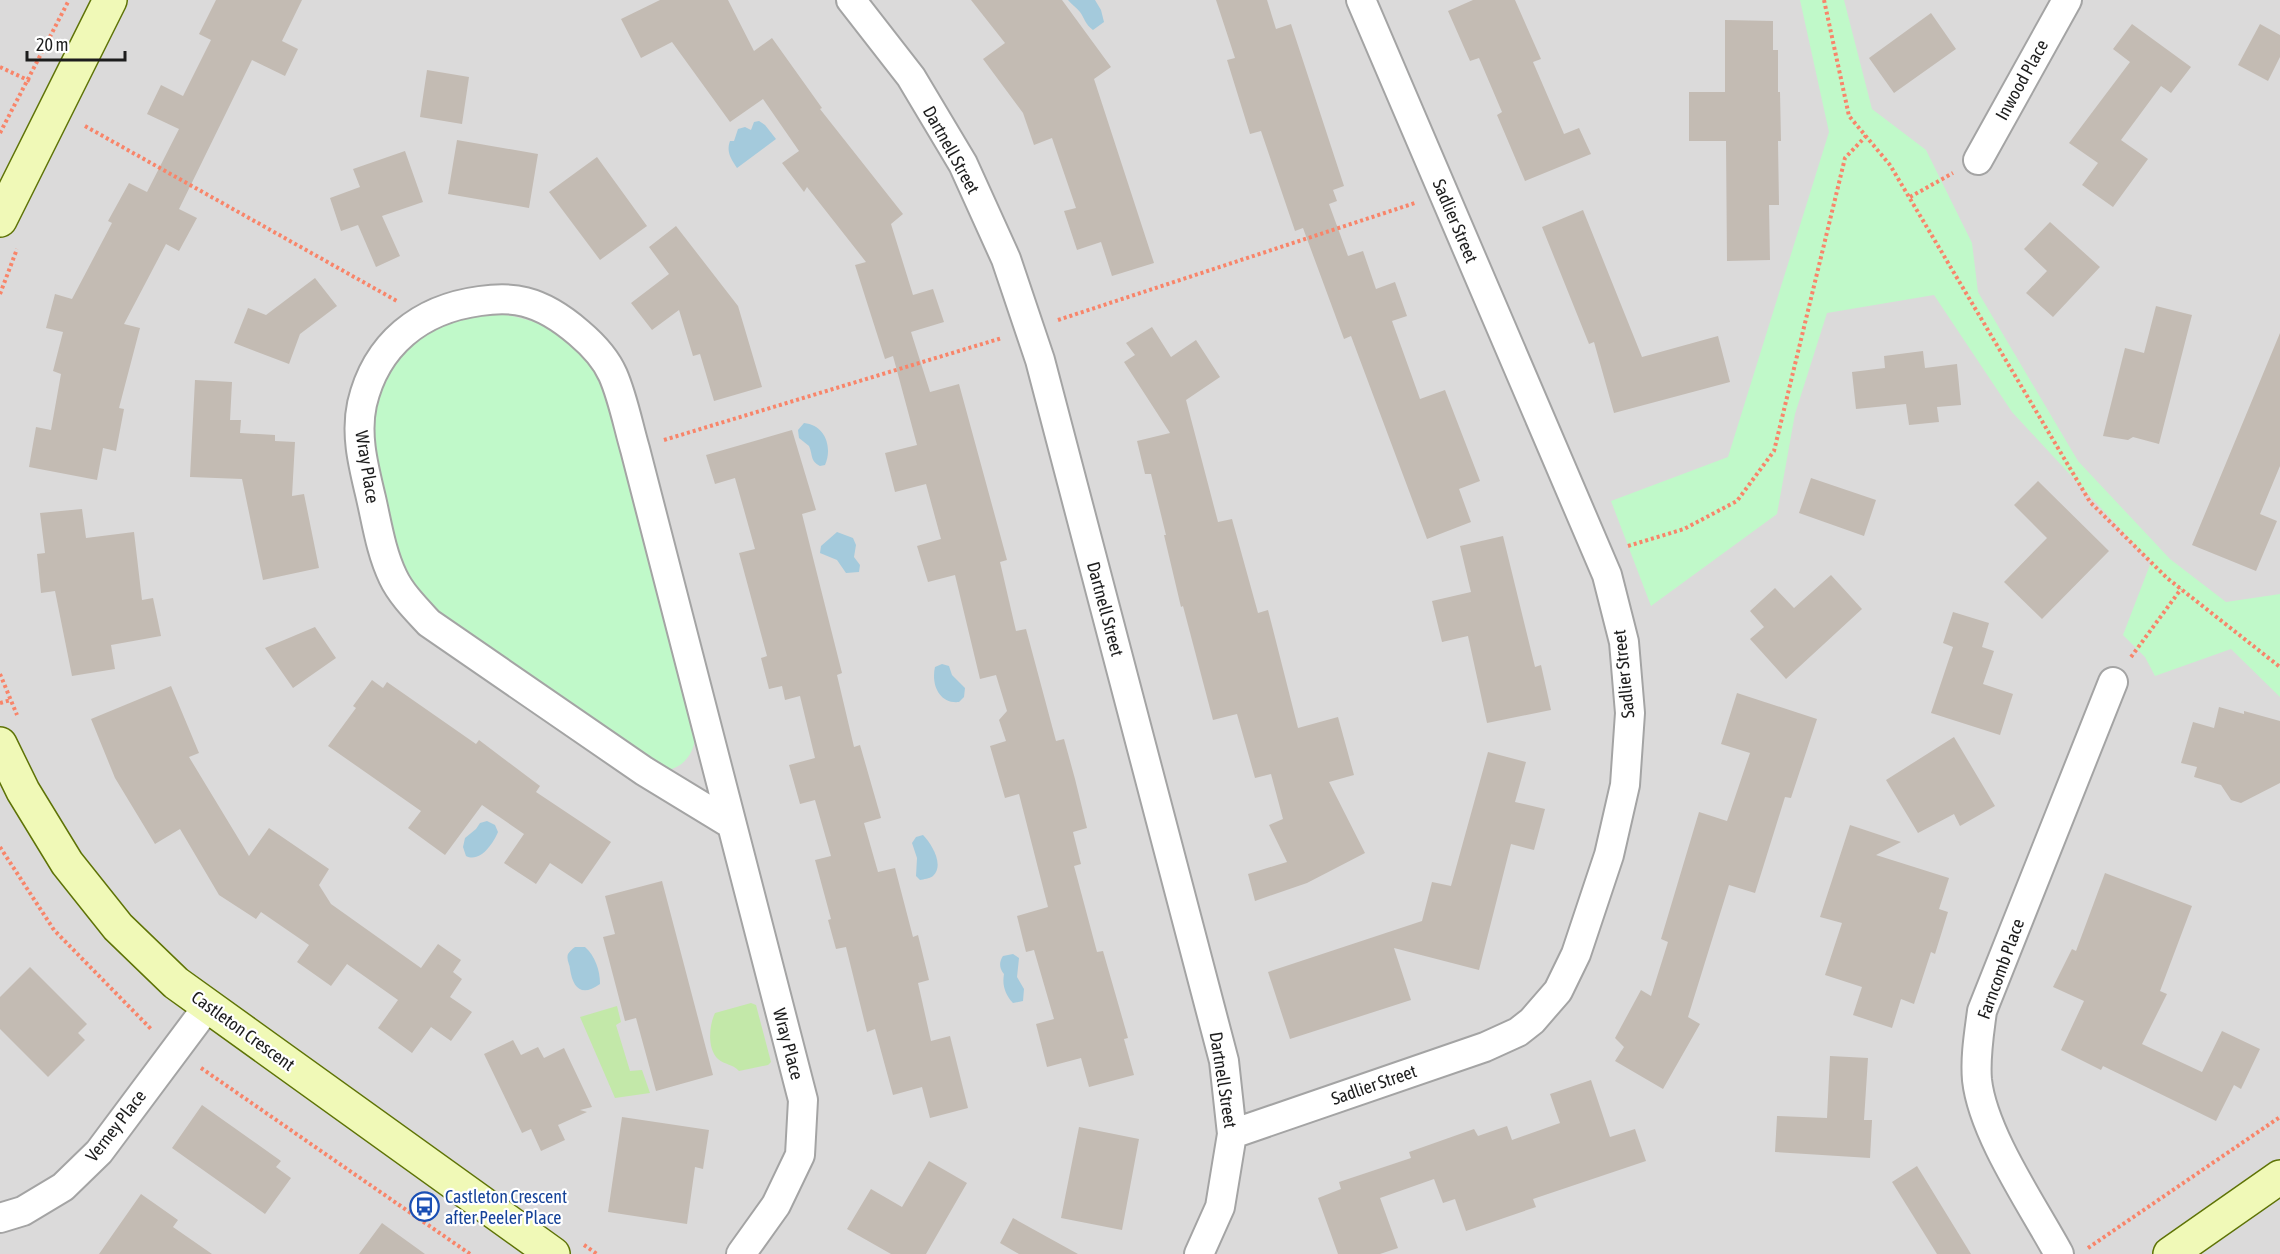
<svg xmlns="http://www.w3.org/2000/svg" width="2280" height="1254" viewBox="0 0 2280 1254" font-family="'Asap Condensed',sans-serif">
<rect width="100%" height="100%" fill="#eeebe3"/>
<path fill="#dbdada" d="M 0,0 L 2280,0 L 2280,1254 L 0,1254 Z"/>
<path fill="#c3e8a9" d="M 751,1003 L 756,1005 L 771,1062 L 768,1065 L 739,1071 C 733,1064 725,1065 718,1059 C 707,1049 709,1025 715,1013 Z
M 617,1006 L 621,1022 L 616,1025 L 630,1071 L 642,1070 L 650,1093 L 615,1098 L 580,1017 Z"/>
<path fill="#c0f9c9" d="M 1800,0 L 1844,0 L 1872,109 L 1926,150 L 1972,243 L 1978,292 L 2078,461 L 2170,559 L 2226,602 L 2280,594 L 2280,697 L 2231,649 L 2155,676 L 2145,657 L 2123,635 L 2151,562 L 2012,412 L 1934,295 L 1827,313 L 1795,414 L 1777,514 L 1651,606 L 1611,501 L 1728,457 L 1829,132 Z
M 492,313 C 553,320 586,343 608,401 L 696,735 C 693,755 684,768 663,771 L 439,618 L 400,566 L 370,449 L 375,399 L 395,360 L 428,330 L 449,321 Z"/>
<path fill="#a4cadc" d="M 1068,0 L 1095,0 L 1101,10 L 1104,22 L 1093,30 C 1085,24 1085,19 1080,12 C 1076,7 1072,5 1068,0 Z
M 759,121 L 765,125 L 776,139 L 737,168 C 731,159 726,152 730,141 L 734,141 L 738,129 L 745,127 L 751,130 L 754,122 Z
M 804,423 C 825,425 833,447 825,465 L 820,466 C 810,461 813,455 809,446 L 799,438 L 798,430 Z
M 837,532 L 853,538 L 856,545 L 854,557 L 860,565 L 859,572 L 846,573 L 837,560 L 820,553 L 821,546 Z
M 942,664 L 949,666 L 952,675 L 965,688 L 964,697 L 959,702 C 939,704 931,684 935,667 Z
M 487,821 L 495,825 L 498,832 C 493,844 480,863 466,856 L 463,847 L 465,838 L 476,829 L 480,823 Z
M 923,835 C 931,843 945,865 933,876 C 929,879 924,879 920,880 L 916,876 L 917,858 L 912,843 L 916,837 Z
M 575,947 L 585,947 C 595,956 600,970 600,984 C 582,997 573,989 570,969 C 570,964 566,960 568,954 C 570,951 572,949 575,947 Z
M 1013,954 L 1019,958 L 1017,977 L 1024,989 L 1023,1001 L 1013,1003 C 1005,994 1002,985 1004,974 C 999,968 999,962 1003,956 Z"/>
<path fill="#c3bbb3" d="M 216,0 L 302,0 L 282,41 L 298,49 L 285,76 L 252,60 L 179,209 L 197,218 L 179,251 L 166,244 L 124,324 L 140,328 L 119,408 L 124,409 L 116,451 L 103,448 L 97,480 L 29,467 L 36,427 L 51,430 L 61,374 L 53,371 L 63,332 L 46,328 L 55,294 L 72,299 L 112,223 L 108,221 L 129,183 L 147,192 L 179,129 L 147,114 L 161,85 L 183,96 L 211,40 L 199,34 Z
M 660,0 L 728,0 L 754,51 L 772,38 L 822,108 L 820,109 L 903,214 L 891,224 L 913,295 L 933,289 L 944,322 L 911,332 L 930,392 L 959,384 L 1007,560 L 1000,562 L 1016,631 L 1026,629 L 1056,741 L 1064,739 L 1075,779 L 1087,828 L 1073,832 L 1081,864 L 1074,866 L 1097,952 L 1103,951 L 1128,1038 L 1124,1039 L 1134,1075 L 1089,1087 L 1081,1058 L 1047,1067 L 1036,1024 L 1054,1019 L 1034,950 L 1026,952 L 1017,916 L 1048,907 L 1019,794 L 1005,798 L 990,746 L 1006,741 L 999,720 L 1007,711 L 996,675 L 980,679 L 955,575 L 928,582 L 917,546 L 941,539 L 926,484 L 895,492 L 885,453 L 917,445 L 893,356 L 885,359 L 855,265 L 866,262 L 807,187 L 804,192 L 782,163 L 799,151 L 763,99 L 730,122 L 672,42 L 641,58 L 621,19 Z
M 971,0 L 1062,0 L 1111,67 L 1094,79 L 1154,263 L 1112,276 L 1101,242 L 1077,250 L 1064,211 L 1076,208 L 1052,138 L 1034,145 L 1023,113 L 983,59 L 1005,43 Z
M 1216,0 L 1267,0 L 1276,29 L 1291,24 L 1344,186 L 1333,190 L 1337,201 L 1329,204 L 1348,256 L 1363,251 L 1376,289 L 1395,282 L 1407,316 L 1392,321 L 1420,399 L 1445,390 L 1480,481 L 1459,489 L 1471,522 L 1427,539 L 1351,336 L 1344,339 L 1303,228 L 1295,231 L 1261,131 L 1250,134 L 1227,60 L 1235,58 Z
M 1473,0 L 1515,0 L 1541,59 L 1533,62 L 1564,134 L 1579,128 L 1591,154 L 1525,181 L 1497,115 L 1502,112 L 1479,58 L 1470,61 L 1448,11 Z
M 1931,13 L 1956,49 L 1894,93 L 1869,58 Z
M 1725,20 L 1773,21 L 1773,50 L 1778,50 L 1778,92 L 1780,92 L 1781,141 L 1778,141 L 1779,205 L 1769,205 L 1770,260 L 1727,261 L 1726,141 L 1689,141 L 1689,92 L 1725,92 Z
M 2132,24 L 2191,67 L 2171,93 L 2161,86 L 2121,140 L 2148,159 L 2113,207 L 2082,185 L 2098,163 L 2069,143 L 2130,62 L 2113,49 Z
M 2260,24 L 2280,35 L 2280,57 L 2268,81 L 2238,65 Z
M 427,70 L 469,77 L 462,124 L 420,117 Z
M 457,140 L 538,154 L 529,208 L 448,194 Z
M 405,151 L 423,202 L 382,216 L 400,256 L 376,267 L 358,225 L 341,231 L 330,198 L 360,187 L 353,169 Z
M 597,157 L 647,226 L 600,260 L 549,192 Z
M 1583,210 L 1642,357 L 1718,336 L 1730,382 L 1614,413 L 1594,342 L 1589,344 L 1542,227 Z
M 2050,222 L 2100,267 L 2053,317 L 2026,293 L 2047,271 L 2024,249 Z
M 676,226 L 738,306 L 762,387 L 714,401 L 700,354 L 693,356 L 679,310 L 652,330 L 631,303 L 669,274 L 649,247 Z
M 315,278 L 337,306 L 300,334 L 289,364 L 234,343 L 248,308 L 266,315 Z
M 2156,306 L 2192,315 L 2159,444 L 2133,437 L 2128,440 L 2103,436 L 2125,348 L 2144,353 Z
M 1152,327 L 1171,357 L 1196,340 L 1220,377 L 1186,400 L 1218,522 L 1232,519 L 1258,613 L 1268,610 L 1298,728 L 1338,717 L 1354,775 L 1329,782 L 1365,853 L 1307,883 L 1255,901 L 1248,874 L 1287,862 L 1269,825 L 1283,819 L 1271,774 L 1255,778 L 1237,714 L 1213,720 L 1183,606 L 1181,607 L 1164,535 L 1166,535 L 1151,474 L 1145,474 L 1137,441 L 1170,433 L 1124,362 L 1135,355 L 1126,343 Z
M 2280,333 L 2280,466 L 2260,514 L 2277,521 L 2256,571 L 2192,545 Z
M 1923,351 L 1925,368 L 1957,364 L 1961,405 L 1937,407 L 1939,422 L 1909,425 L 1906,404 L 1856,409 L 1852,372 L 1885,368 L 1884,356 Z
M 195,380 L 232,382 L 230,420 L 241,420 L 240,433 L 275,435 L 275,441 L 295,442 L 292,496 L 304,494 L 319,568 L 263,580 L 242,479 L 190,477 Z
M 792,430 L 816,510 L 802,514 L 842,673 L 837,675 L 854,747 L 860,745 L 881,818 L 864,823 L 878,872 L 895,868 L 913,937 L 918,935 L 929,980 L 918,983 L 931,1041 L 950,1036 L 968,1108 L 930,1118 L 922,1087 L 893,1095 L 875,1029 L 867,1032 L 846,947 L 836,949 L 828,920 L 831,919 L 815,860 L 831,856 L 815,800 L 800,804 L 789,765 L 815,758 L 800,696 L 785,700 L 782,686 L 769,689 L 761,658 L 767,656 L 739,553 L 755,549 L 735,478 L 715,484 L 706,455 Z
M 1811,478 L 1876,500 L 1864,536 L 1799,513 Z
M 2038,481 L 2109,551 L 2042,619 L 2004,582 L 2047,538 L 2014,505 Z
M 82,509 L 86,538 L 134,532 L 142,600 L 153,598 L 161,636 L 111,645 L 115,669 L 72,676 L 55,591 L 41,593 L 37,554 L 45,553 L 40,513 Z
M 1503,536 L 1535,667 L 1541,665 L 1551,710 L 1487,723 L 1468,636 L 1442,642 L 1432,601 L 1471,592 L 1460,546 Z
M 1831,575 L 1862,609 L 1786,679 L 1750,639 L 1764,627 L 1750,611 L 1775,588 L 1794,608 Z
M 1953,612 L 1989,623 L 1982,647 L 1994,651 L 1983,684 L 2013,694 L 2000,735 L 1931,713 L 1953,647 L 1943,643 Z
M 315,627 L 336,658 L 293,688 L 265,648 Z
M 372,680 L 383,688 L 387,682 L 476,744 L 479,740 L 540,786 L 536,792 L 611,842 L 582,884 L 550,863 L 536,884 L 504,863 L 524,834 L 482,805 L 445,855 L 408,828 L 421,811 L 328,746 L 356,708 L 353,706 Z
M 171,686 L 199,753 L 189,757 L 249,856 L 269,828 L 329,869 L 319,885 L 331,904 L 421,968 L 438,944 L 461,960 L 453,972 L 462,979 L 450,997 L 472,1012 L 451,1041 L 431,1027 L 412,1053 L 378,1028 L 398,1000 L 347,964 L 331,986 L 297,962 L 309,945 L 261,912 L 256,919 L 219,895 L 180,829 L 155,844 L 115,778 L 91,719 Z
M 1737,693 L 1817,719 L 1791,798 L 1785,797 L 1755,893 L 1729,885 L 1688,1017 L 1700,1024 L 1663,1089 L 1615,1061 L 1624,1047 L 1615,1038 L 1641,990 L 1651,996 L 1668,942 L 1661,939 L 1699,812 L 1727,821 L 1750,753 L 1721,744 Z
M 2219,707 L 2244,714 L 2244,711 L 2280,721 L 2280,783 L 2241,803 L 2231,800 L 2221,785 L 2194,777 L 2197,767 L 2181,763 L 2193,722 L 2214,728 Z
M 1954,737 L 1995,806 L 1960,826 L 1954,814 L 1918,833 L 1886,780 Z
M 1488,752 L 1526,762 L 1515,802 L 1545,809 L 1534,850 L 1511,844 L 1479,970 L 1394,948 L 1411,1000 L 1290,1039 L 1268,972 L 1422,921 L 1432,882 L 1451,886 Z
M 1850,825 L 1901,842 L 1876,855 L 1949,878 L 1939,909 L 1948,912 L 1935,954 L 1931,952 L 1914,1004 L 1901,999 L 1892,1028 L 1853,1015 L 1862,987 L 1825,975 L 1842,923 L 1820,917 Z
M 2105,873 L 2192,906 L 2160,991 L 2167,994 L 2142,1044 L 2202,1072 L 2222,1031 L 2260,1049 L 2241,1089 L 2234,1085 L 2216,1121 L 2103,1066 L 2101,1070 L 2061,1050 L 2084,1001 L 2053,987 L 2072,949 L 2076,951 Z
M 662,881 L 713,1075 L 656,1091 L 636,1018 L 625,1021 L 603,937 L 615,934 L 605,896 Z
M 30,967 L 87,1024 L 78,1033 L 85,1040 L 48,1077 L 0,1029 L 0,997 Z
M 513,1040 L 521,1055 L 538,1047 L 544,1058 L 564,1048 L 592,1107 L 580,1110 L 587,1112 L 558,1125 L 565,1140 L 541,1151 L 531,1129 L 522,1133 L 484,1054 Z
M 1830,1056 L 1868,1058 L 1864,1120 L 1872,1120 L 1870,1158 L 1775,1152 L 1777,1116 L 1827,1118 Z
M 1591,1080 L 1610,1137 L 1635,1129 L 1646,1161 L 1533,1199 L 1536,1207 L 1466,1231 L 1455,1199 L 1443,1203 L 1434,1179 L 1380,1198 L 1398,1248 L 1380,1254 L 1338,1254 L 1318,1198 L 1341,1189 L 1339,1182 L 1411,1158 L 1409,1152 L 1474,1129 L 1478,1136 L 1507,1126 L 1512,1140 L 1560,1123 L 1550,1094 Z
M 202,1105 L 281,1161 L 276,1167 L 291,1178 L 265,1214 L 172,1148 Z
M 622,1117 L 709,1130 L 703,1169 L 695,1167 L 687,1224 L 608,1212 Z
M 1079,1127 L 1139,1139 L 1122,1230 L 1061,1218 Z
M 929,1161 L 967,1183 L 926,1254 L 891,1254 L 847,1229 L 871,1189 L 902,1207 Z
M 1917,1166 L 1971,1254 L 1937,1254 L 1892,1182 Z
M 141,1194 L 178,1220 L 173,1227 L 212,1254 L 99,1254 Z
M 1013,1218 L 1078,1254 L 1019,1254 L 1000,1243 Z
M 382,1223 L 425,1254 L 359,1254 Z"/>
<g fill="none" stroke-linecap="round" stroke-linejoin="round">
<defs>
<path id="street" d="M 851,0 L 911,77 L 963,164 L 1006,259 L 1040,360 L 1224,1061 L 1232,1134 L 1220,1207 L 1199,1254
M 1978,160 L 2067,0
M 731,824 L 644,771 L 429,623 C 416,609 401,594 393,577 C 381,552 377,524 371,498 C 364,468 355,436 362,404 C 376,344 420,309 480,301 C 494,299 510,298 525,302 C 545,307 564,320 579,333 C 592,344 606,359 613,375 C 623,398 628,425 635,449 L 803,1100 L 800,1155 L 776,1205 L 741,1254
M 1232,1134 L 1485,1047 L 1518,1032 L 1532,1021 L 1558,991 L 1576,954 L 1609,855 L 1625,785 L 1630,713 L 1624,642 L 1607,575 L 1361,0
M 0,1218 L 23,1211 L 63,1187 L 99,1152 L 208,1006
M 2059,1254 C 2033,1206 1983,1134 1977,1080 C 1975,1057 1979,1034 1982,1011 L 2113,682"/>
<path id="secondary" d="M 0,220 L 110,0
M 0,744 L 23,791 L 67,863 L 118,927 L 176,983 L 553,1254
M 2170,1254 L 2280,1177"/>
</defs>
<use href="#street" stroke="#a4a4a4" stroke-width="32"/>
<use href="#secondary" stroke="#5e7306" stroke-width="36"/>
<path stroke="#f8856a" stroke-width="4" stroke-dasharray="3 3" stroke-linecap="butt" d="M 1824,0 L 1849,116 L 1890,165 L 2090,502 L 2167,578 L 2280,667
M 0,67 L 32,82
M 85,126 L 397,301
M 0,133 L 69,0
M 1910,197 L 1953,173
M 0,294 L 17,249
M 1058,320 L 1415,203
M 664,440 L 1002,338
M 1628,546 L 1684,529 L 1737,501 L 1774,451 L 1845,158 L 1866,136
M 2131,657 L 2181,589
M 0,674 L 17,715
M 0,703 L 11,700
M 0,847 L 54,930 L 152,1030
M 201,1068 L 470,1254
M 584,1245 L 597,1254
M 2088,1248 L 2280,1117"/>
<use href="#street" stroke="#fff" stroke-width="28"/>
<use href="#secondary" stroke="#f0f9b7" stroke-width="33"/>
</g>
<defs>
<symbol id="bus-ring" viewBox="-11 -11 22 22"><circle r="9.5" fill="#fff" stroke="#1a4fb4" stroke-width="1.5"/><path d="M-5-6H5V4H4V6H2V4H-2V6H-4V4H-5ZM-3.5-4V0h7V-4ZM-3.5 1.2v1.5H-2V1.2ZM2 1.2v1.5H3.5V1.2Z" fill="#1a4fb4"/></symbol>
</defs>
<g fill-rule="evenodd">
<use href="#bus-ring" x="408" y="1190" width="33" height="33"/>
</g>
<g text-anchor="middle" stroke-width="4.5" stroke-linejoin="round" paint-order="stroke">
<g font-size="18" fill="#1d1d1d" stroke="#fff">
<text transform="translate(2022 80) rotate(-61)" y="6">Inwood Place</text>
<text transform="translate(951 150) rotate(61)" y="6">Dartnell Street</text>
<text transform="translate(1455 221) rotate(67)" y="6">Sadlier Street</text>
<text transform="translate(367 467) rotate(81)" y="6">Wray Place</text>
<text transform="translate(1105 609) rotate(75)" y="6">Dartnell Street</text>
<text transform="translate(1624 674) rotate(-96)" y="6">Sadlier Street</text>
<text transform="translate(2001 969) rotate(-70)" y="6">Farncomb Place</text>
<text transform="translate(243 1031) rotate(36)" y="6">Castleton Crescent</text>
<text transform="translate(788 1044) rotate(75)" y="6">Wray Place</text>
<text transform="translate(1223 1080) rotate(81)" y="6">Dartnell Street</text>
<text transform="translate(1374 1085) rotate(-19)" y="6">Sadlier Street</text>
<text transform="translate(116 1126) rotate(-52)" y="6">Verney Place</text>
</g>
<g font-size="18" fill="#164399" stroke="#fff" text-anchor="start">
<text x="445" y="1203">Castleton Crescent<tspan x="445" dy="21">after Peeler Place</tspan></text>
</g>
</g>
<path d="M27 51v9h98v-9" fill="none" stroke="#1d1d1d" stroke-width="3"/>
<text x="36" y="51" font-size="18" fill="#1d1d1d" stroke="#ffffff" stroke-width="4.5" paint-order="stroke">20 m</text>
</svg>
